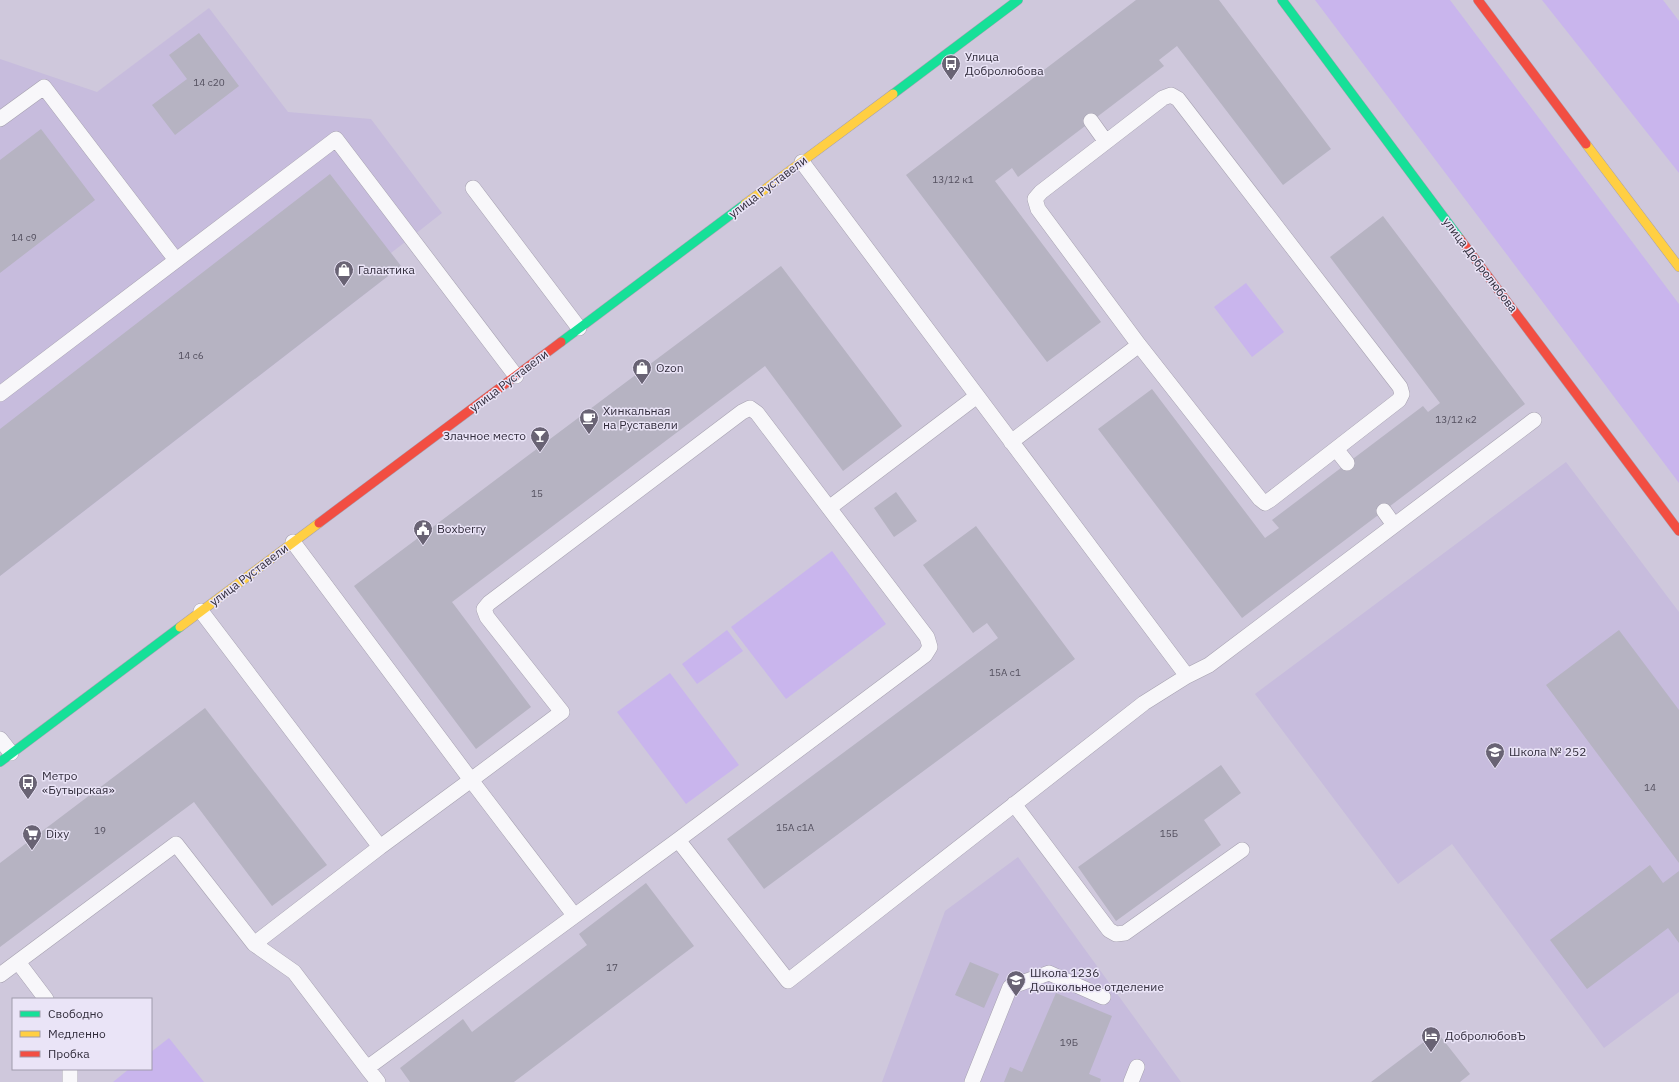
<svg xmlns="http://www.w3.org/2000/svg" width="1679" height="1082" viewBox="0 0 1679 1082" font-family="'IBM Plex Sans',sans-serif">
<rect width="100%" height="100%" fill="#cfc8dc"/>
<path fill="#c7bcdd" d="M 209,8 L 288,112 L 371,119 L 442,213 L 391,253 L 401,266 L 0,576 L 0,59 L 97,92 Z
M 1566,462 L 1679,612 L 1679,992 L 1604,1048 L 1452,844 L 1398,884 L 1255,694 Z
M 1018,857 L 1181,1082 L 882,1082 L 945,911 Z"/>
<path fill="#c9b5ed" d="M 1315,0 L 1450,0 L 1679,304 L 1679,483 Z
M 1542,0 L 1663,0 L 1679,21 L 1679,173 Z
M 1246,283 L 1284,332 L 1252,357 L 1214,307 Z
M 832,551 L 886,624 L 786,699 L 731,627 Z
M 727,630 L 743,651 L 697,684 L 682,664 Z
M 670,673 L 739,765 L 686,804 L 617,712 Z
M 169,1038 L 204,1082 L 113,1082 L 129,1069 L 151,1069 L 151,1052 Z"/>
<path fill="#b6b3c2" d="M 1136,0 L 1219,0 L 1331,149 L 1283,185 L 1177,46 L 1159,60 L 1164,66 L 1018,177 L 1012,168 L 995,181 L 1101,322 L 1047,362 L 906,175 Z
M 199,33 L 239,86 L 175,135 L 152,105 L 187,79 L 169,55 Z
M 41,129 L 95,200 L 0,273 L 0,160 Z
M 330,174 L 401,266 L 0,576 L 0,429 Z
M 1383,216 L 1525,404 L 1242,618 L 1098,429 L 1152,389 L 1265,538 L 1279,528 L 1272,520 L 1423,406 L 1428,412 L 1440,403 L 1330,257 Z
M 781,266 L 902,426 L 843,471 L 765,366 L 452,602 L 531,707 L 476,749 L 354,586 Z
M 896,492 L 917,521 L 894,537 L 874,508 Z
M 976,526 L 1075,659 L 764,889 L 727,839 L 998,638 L 987,623 L 973,633 L 923,565 Z
M 1619,630 L 1679,710 L 1679,863 L 1546,685 Z
M 205,708 L 327,865 L 272,906 L 194,802 L 0,947 L 0,863 Z
M 1221,765 L 1241,793 L 1204,820 L 1221,845 L 1116,921 L 1078,867 Z
M 1650,865 L 1663,883 L 1679,871 L 1679,943 L 1668,928 L 1587,989 L 1550,940 Z
M 646,883 L 694,946 L 514,1082 L 410,1082 L 400,1068 L 463,1019 L 472,1032 L 587,945 L 579,934 Z
M 970,962 L 999,974 L 984,1008 L 955,995 Z
M 1056,993 L 1112,1016 L 1089,1074 L 1101,1079 L 1100,1082 L 1004,1082 L 1010,1067 L 1022,1072 Z
M 1437,1032 L 1470,1074 L 1460,1082 L 1371,1082 Z"/>
<g fill="none" stroke-linecap="round" stroke-linejoin="round">
<defs>
<path id="lane" d="M 1171,95 L 1178,99 L 1400,387 L 1402,394 L 1399,400 L 1270,500 L 1265,503 L 1260,499 L 1139,345 L 1038,209 L 1035,199 L 1041,192 L 1163,98 Z
M 0,119 L 44,87 L 176,260
M 1091,121 L 1106,142
M 802,162 L 1187,676
M 473,188 L 579,328
M 0,394 L 336,139 L 516,376
M 1011,442 L 1139,345
M 1336,449 L 1347,463
M 829,508 L 977,396
M 1384,511 L 1394,525
M 0,739 L 11,753
M 1014,804 L 1109,930 L 1116,934 L 1125,933 L 1242,850
M 678,840 L 788,981 L 1144,703 L 1187,676 L 1209,665 L 1534,420
M 380,847 L 471,780 L 574,915
M 254,944 L 294,972 L 367,1068 L 678,840 L 925,655 L 930,647 L 927,637 L 757,413 L 750,408 L 742,412 L 489,603 L 484,609 L 487,617 L 562,712 L 471,780 L 293,542
M 18,962 L 46,999
M 0,975 L 176,844 L 254,944 L 380,847 L 201,611
M 367,1068 L 378,1082
M 70,1069 L 70,1082
M 972,1082 L 1010,987 L 1049,973 L 1103,997
M 1131,1082 L 1137,1067"/>
<path id="fast" d="M 1282,0 L 1460,239
M 893,94 L 1018,0
M 561,342 L 745,204
M 0,762 L 180,627"/>
<path id="slow" d="M 1586,144 L 1679,267
M 745,204 L 893,94
M 180,627 L 319,523"/>
<path id="jam" d="M 1478,0 L 1586,144
M 1460,239 L 1679,531
M 319,523 L 561,342"/>
</defs>
<use href="#lane" stroke="#a6a1b0" stroke-width="16"/>
<use href="#fast" stroke="#a6a1b0" stroke-width="10"/>
<use href="#slow" stroke="#a6a1b0" stroke-width="10"/>
<use href="#jam" stroke="#a6a1b0" stroke-width="10"/>
<use href="#lane" stroke="#f8f7fa" stroke-width="15"/>
<use href="#fast" stroke="#16e098" stroke-width="9"/>
<use href="#slow" stroke="#ffcf43" stroke-width="9"/>
<use href="#jam" stroke="#f24e42" stroke-width="9"/>
</g>
<defs>
<symbol id="bus-pin" viewBox="-11 -11 22 30"><path d="M0 17L-7.5 6A9.5 9.5 0 1 1 7.5 6Z" fill="#696374" stroke="#eae4f7"/><path d="M-5-6H5V4H4V6H2V4H-2V6H-4V4H-5ZM-3.5-4V0h7V-4ZM-3.5 1.2v1.5H-2V1.2ZM2 1.2v1.5H3.5V1.2Z" fill="#fff"/></symbol>
<symbol id="shop-pin" viewBox="-11 -11 22 30"><path d="M0 17L-7.5 6A9.5 9.5 0 1 1 7.5 6Z" fill="#696374" stroke="#eae4f7"/><path d="M-5-2.5h2.3a2.7 3.5 0 0 1 5.4 0H5L5.5 6h-11ZM-1.5-2.5h3a1.5 2.3 0 0 0-3 0Z" fill="#fff"/></symbol>
<symbol id="cafe-pin" viewBox="-11 -11 22 30"><path d="M0 17L-7.5 6A9.5 9.5 0 1 1 7.5 6Z" fill="#696374" stroke="#eae4f7"/><path d="M-5.5-4.5H6V0H3Q3 3.5 0 3.5H-2.5Q-5.5 3.5-5.5 0ZM3-3.2v2h1.7v-2ZM-6 4.5H4V6H-6Z" fill="#fff"/></symbol>
<symbol id="bar-pin" viewBox="-11 -11 22 30"><path d="M0 17L-7.5 6A9.5 9.5 0 1 1 7.5 6Z" fill="#696374" stroke="#eae4f7"/><path d="M-6-5H6L.8 .8V4.5H3.5V6h-7V4.5H-.8V.8Z" fill="#fff"/></symbol>
<symbol id="civic-pin" viewBox="-11 -11 22 30"><path d="M0 17L-7.5 6A9.5 9.5 0 1 1 7.5 6Z" fill="#696374" stroke="#eae4f7"/><path d="M-.6-6.5H3V-4.5H.6V-3L4-1V1h2V6H-6V1h2V-1L-.6-3ZM-1.2 2.5V6h2.4V2.5Z" fill="#fff"/></symbol>
<symbol id="school-pin" viewBox="-11 -11 22 30"><path d="M0 17L-7.5 6A9.5 9.5 0 1 1 7.5 6Z" fill="#696374" stroke="#eae4f7"/><path d="M0-5L7-2L0 1L-7-2ZM-4 1L0 2.5L4 1V4Q0 6-4 4Z" fill="#fff"/></symbol>
<symbol id="supermarket-pin" viewBox="-11 -11 22 30"><path d="M0 17L-7.5 6A9.5 9.5 0 1 1 7.5 6Z" fill="#696374" stroke="#eae4f7"/><path d="M-6-5.5h2.5l.6 2H6L4.5 2H-2.5L-4.4-4H-6ZM-1.5 3.2a1.3 1.3 0 1 0 .1 0ZM3 3.2a1.3 1.3 0 1 0 .1 0Z" fill="#fff"/></symbol>
<symbol id="hotel-pin" viewBox="-11 -11 22 30"><path d="M0 17L-7.5 6A9.5 9.5 0 1 1 7.5 6Z" fill="#696374" stroke="#eae4f7"/><path d="M-6-4.5h1.5V1H6V5H4.5V3h-9V5H-6ZM-4 0a1.8 1.8 0 1 1 3.6 0ZM.5 0V-2.5h3Q6-2.5 6 0Z" fill="#fff"/></symbol>
</defs>
<g fill-rule="evenodd">
<use href="#bus-pin" x="940" y="53" width="22" height="30"/>
<use href="#shop-pin" x="333" y="259" width="22" height="30"/>
<use href="#shop-pin" x="631" y="357" width="22" height="30"/>
<use href="#cafe-pin" x="578" y="407" width="22" height="30"/>
<use href="#bar-pin" x="529" y="425" width="22" height="30"/>
<use href="#civic-pin" x="412" y="518" width="22" height="30"/>
<use href="#school-pin" x="1484" y="741" width="22" height="30"/>
<use href="#bus-pin" x="17" y="772" width="22" height="30"/>
<use href="#supermarket-pin" x="21" y="823" width="22" height="30"/>
<use href="#school-pin" x="1005" y="969" width="22" height="30"/>
<use href="#hotel-pin" x="1420" y="1025" width="22" height="30"/>
</g>
<g text-anchor="middle" stroke-width="3" stroke-linejoin="round" paint-order="stroke">
<g font-size="10" fill="#54505f">
<text x="209" y="86">14 с20</text>
<text x="953" y="183">13/12 к1</text>
<text x="24" y="241">14 с9</text>
<text x="191" y="359">14 с6</text>
<text x="1456" y="423">13/12 к2</text>
<text x="537" y="497">15</text>
<text x="1005" y="676">15А с1</text>
<text x="1650" y="791">14</text>
<text x="795" y="831">15А с1А</text>
<text x="100" y="834">19</text>
<text x="1169" y="837">15Б</text>
<text x="612" y="971">17</text>
<text x="1069" y="1046">19Б</text>
</g>
<g font-size="12" fill="#322d3c" stroke="#eae4f7" text-anchor="start">
<text x="965" y="61">Улица<tspan x="965" dy="14">Добролюбова</tspan></text>
<text x="358" y="274">Галактика</text>
<text x="656" y="372">Ozon</text>
<text x="603" y="415">Хинкальная<tspan x="603" dy="14">на Руставели</tspan></text>
<text x="526" y="440" text-anchor="end">Злачное место</text>
<text x="437" y="533">Boxberry</text>
<text x="1509" y="756">Школа № 252</text>
<text x="42" y="780">Метро<tspan x="42" dy="14">«Бутырская»</tspan></text>
<text x="46" y="838">Dixy</text>
<text x="1030" y="977">Школа 1236<tspan x="1030" dy="14">Дошкольное отделение</tspan></text>
<text x="1445" y="1040">ДобролюбовЪ</text>
</g>
<g font-size="12" fill="#322d3c" stroke="#eae4f7">
<text transform="translate(768 187) rotate(-37)" y="4">улица Руставели</text>
<text transform="translate(1480 265) rotate(53)" y="4">улица Добролюбова</text>
<text transform="translate(509 381) rotate(-37)" y="4">улица Руставели</text>
<text transform="translate(249 575) rotate(-37)" y="4">улица Руставели</text>
</g>
</g>
<rect x="12" y="998" width="140" height="72" fill="#eae4f7" stroke="#a09bac"/>
<rect x="20" y="1011" width="20" height="6" fill="#16e098" stroke="#a09bac"/>
<text x="48" y="1018" font-size="12" fill="#322d3c">Свободно</text>
<rect x="20" y="1031" width="20" height="6" fill="#ffcf43" stroke="#a09bac"/>
<text x="48" y="1038" font-size="12" fill="#322d3c">Медленно</text>
<rect x="20" y="1051" width="20" height="6" fill="#f24e42" stroke="#a09bac"/>
<text x="48" y="1058" font-size="12" fill="#322d3c">Пробка</text>
</svg>
